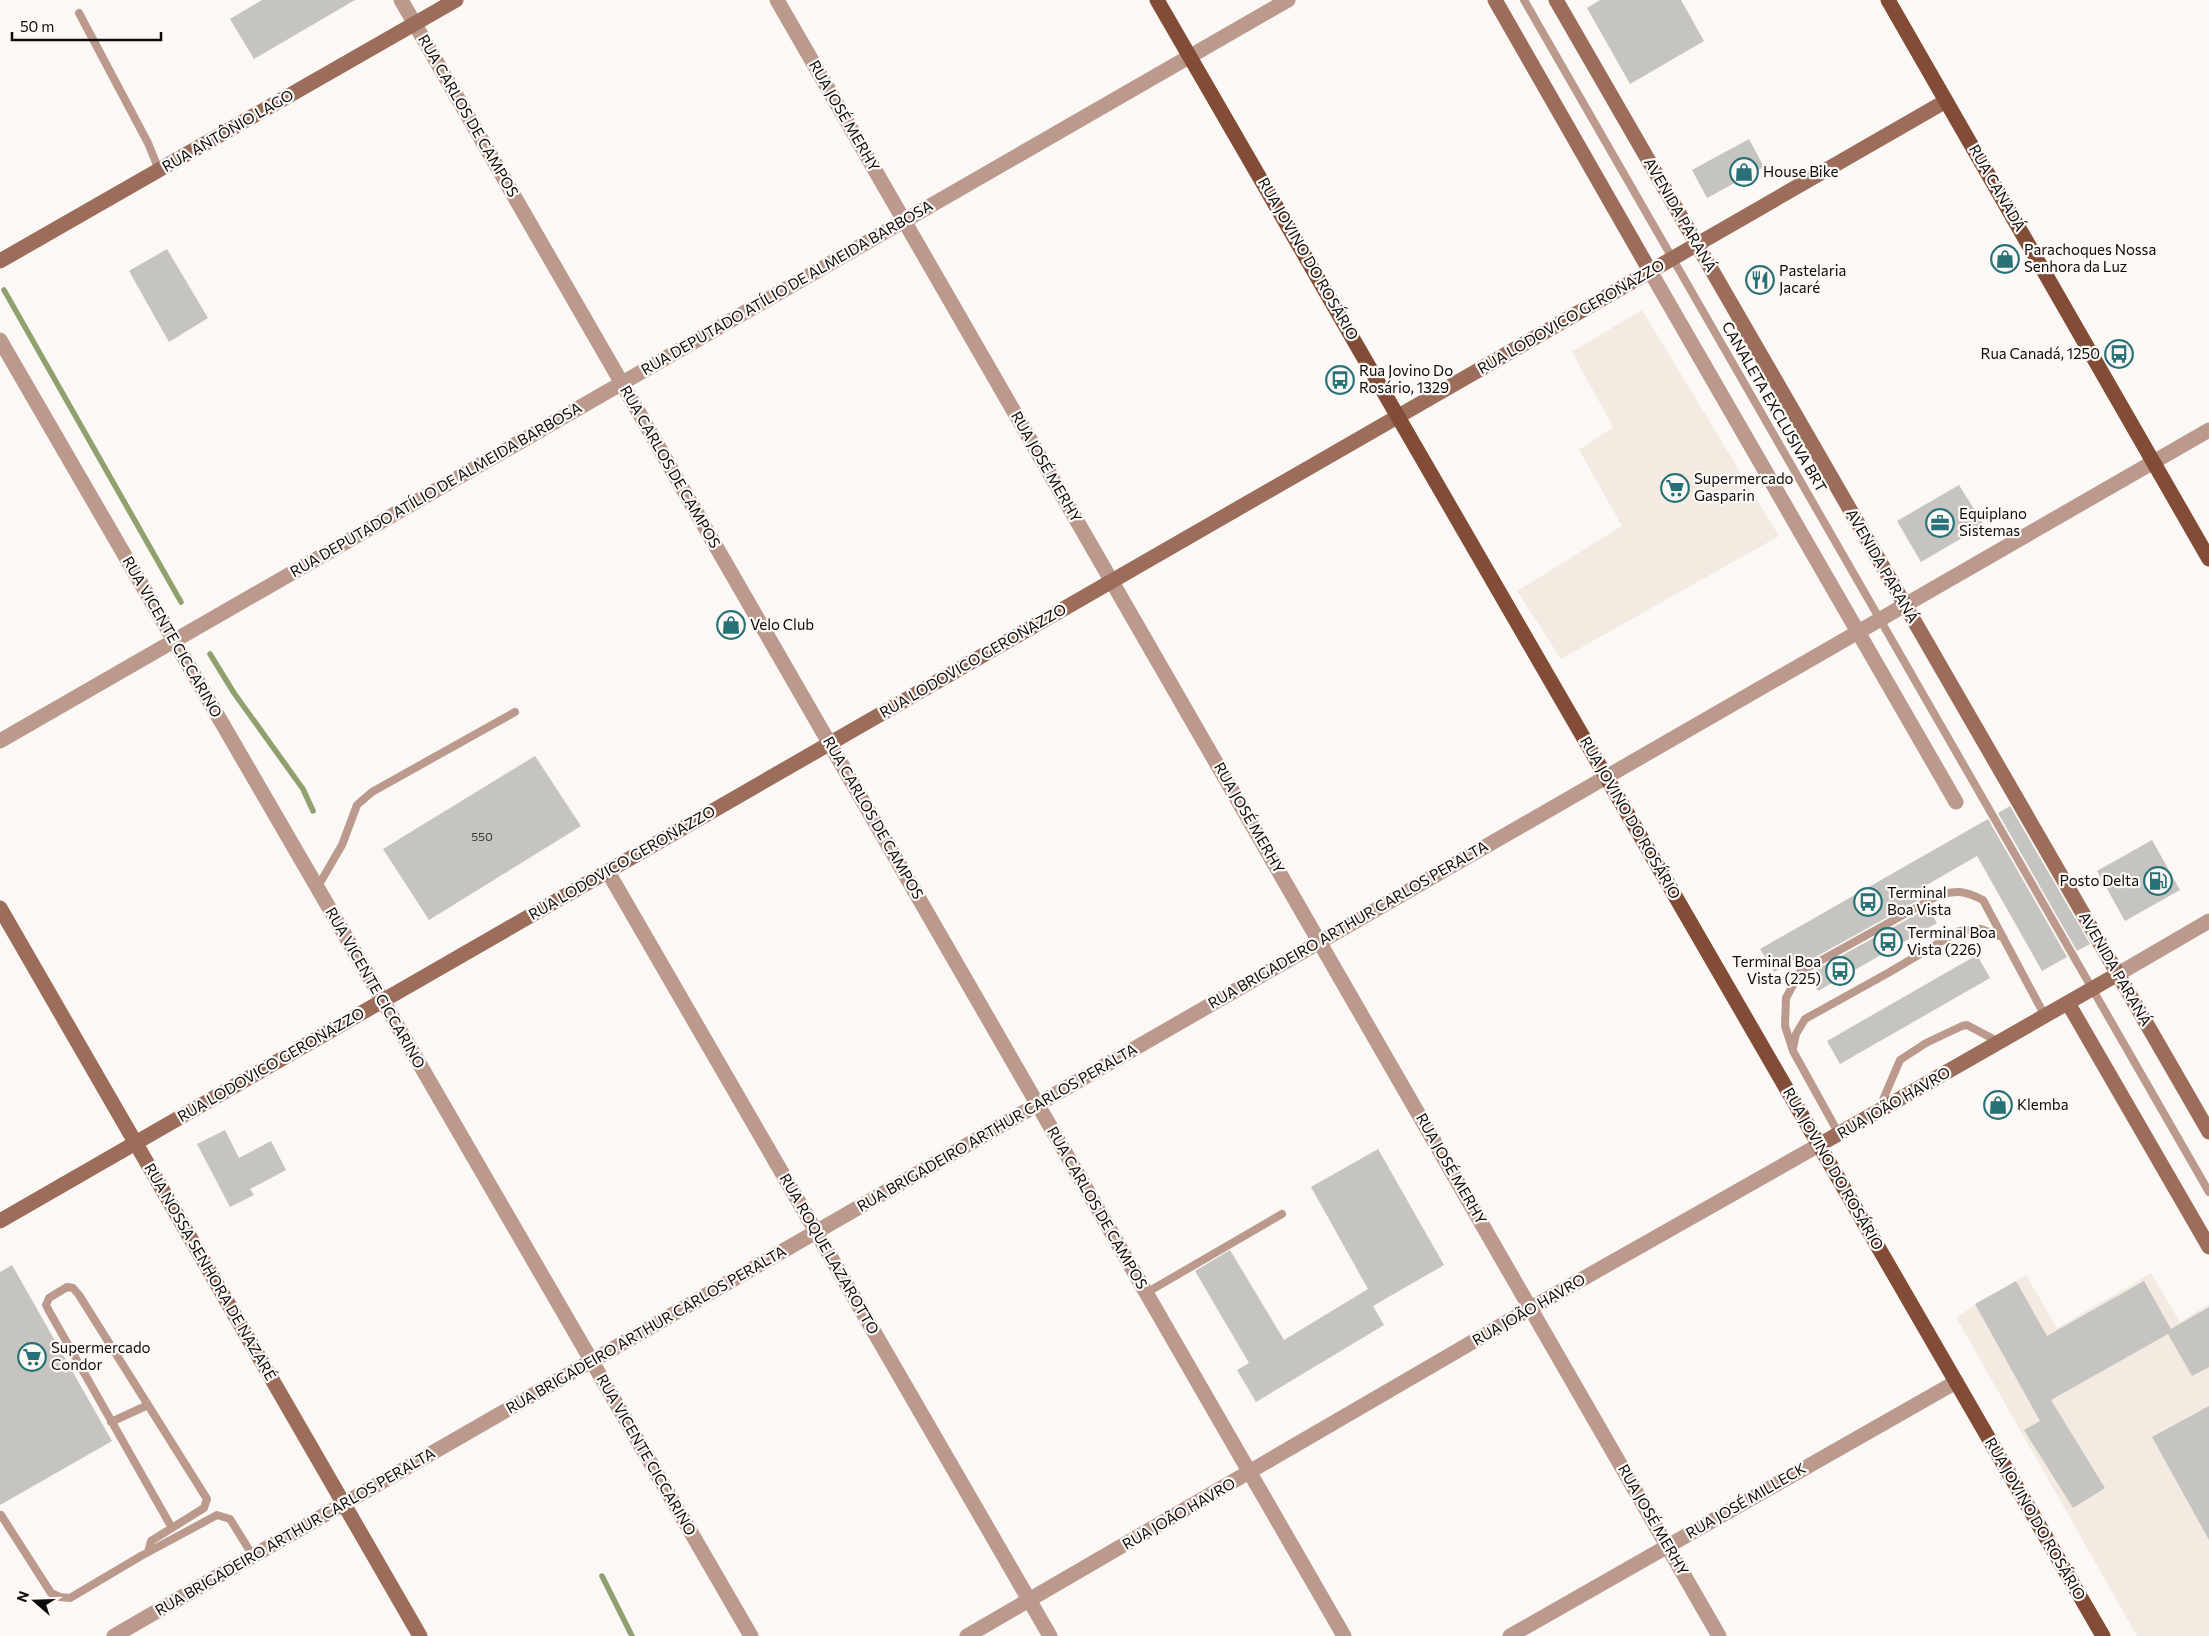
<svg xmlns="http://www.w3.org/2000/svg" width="2209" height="1636" viewBox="0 0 2209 1636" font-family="Commissioner,sans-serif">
<rect width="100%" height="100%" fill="#fbf8f5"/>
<path fill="#f3eae2" d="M 1642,310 L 1779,536 L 1561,659 L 1517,591 L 1622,526 L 1579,450 L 1613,427 L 1572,352 Z
M 2151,1273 L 2180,1322 L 2209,1304 L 2209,1636 L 2137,1636 L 1956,1317 L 2026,1275 L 2057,1328 Z"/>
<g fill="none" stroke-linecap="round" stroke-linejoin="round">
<path stroke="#90a06e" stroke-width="5.5" d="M 4,290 L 181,602
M 210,654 L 234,693 L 303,789 L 313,811
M 602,1576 L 632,1636"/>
</g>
<path fill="#c5c4c0" d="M 262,0 L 355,0 L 254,59 L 230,19 Z
M 1600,0 L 1681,0 L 1704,41 L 1630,84 L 1587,8 Z
M 1749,139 L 1764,167 L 1707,198 L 1692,170 Z
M 167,249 L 208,318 L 169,342 L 129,271 Z
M 1959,485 L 1984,525 L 1921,562 L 1897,521 Z
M 535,756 L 581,826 L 429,920 L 383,849 Z
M 2010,806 L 2090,944 L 2077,951 L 1998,813 Z
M 1988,819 L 2067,957 L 2042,971 L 1977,856 L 1918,890 L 1922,898 L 1803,964 L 1799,957 L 1774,972 L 1760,949 Z
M 2152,840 L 2180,890 L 2125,921 L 2097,871 Z
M 1928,908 L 1937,923 L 1818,991 L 1808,974 Z
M 1977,955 L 1990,978 L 1840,1064 L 1827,1041 Z
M 225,1130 L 239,1158 L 271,1141 L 286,1170 L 250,1189 L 254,1195 L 230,1207 L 197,1144 Z
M 1378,1149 L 1444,1265 L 1373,1306 L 1384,1325 L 1256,1402 L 1237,1370 L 1249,1363 L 1195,1271 L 1230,1250 L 1284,1340 L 1368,1289 L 1311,1187 Z
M 12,1265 L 112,1441 L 0,1505 L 0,1272 Z
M 2016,1281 L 2047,1336 L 2144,1281 L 2171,1329 L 2209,1307 L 2209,1367 L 2192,1376 L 2168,1334 L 2051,1400 L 2105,1488 L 2073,1508 L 2024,1430 L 2040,1421 L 1975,1304 Z
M 2209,1406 L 2209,1540 L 2152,1437 Z"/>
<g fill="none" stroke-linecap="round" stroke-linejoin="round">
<path stroke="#bb9a8d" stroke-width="8" d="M 1524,0 L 2209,1192
M 79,13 L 148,143 L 159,170
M 317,888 L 342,845 L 357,805 L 372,792 L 515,712
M 1793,1048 L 1796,1034 L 1805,1019 L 1888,973 L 1959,931 L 1981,929 L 2002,937
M 1879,1109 L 1900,1060 L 1926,1043 L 1962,1026 L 1967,1025 L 1999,1042
M 1839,1134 L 1793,1051 L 1785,1026 L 1786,998 L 1800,972 L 1939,895 C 1958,890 1965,891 1983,900 L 2045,1016
M 1146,1293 L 1282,1214
M 111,1422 L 148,1405
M 1,1515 L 51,1593 L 60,1597 L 70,1598 L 141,1556 L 217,1515 L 230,1519 L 253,1556
M 148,1552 L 151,1541 L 204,1508 L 207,1499 L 79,1295 L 73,1288 L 67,1287 L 49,1298 L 46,1305 L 49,1311 L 172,1528"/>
<path stroke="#bb9a8d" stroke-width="15" d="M 401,0 L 1344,1636
M 777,0 L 1719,1636
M 1650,271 L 1956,802
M 0,340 L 751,1636
M 0,741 L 1288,0
M 608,872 L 1050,1636
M 2118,974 L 2209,921
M 114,1636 L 2209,430
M 967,1636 L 1531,1308 L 1819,1145
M 1510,1636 L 1956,1382"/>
<path stroke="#9b6d5a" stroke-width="15" d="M 1495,0 L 1650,271
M 1556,0 L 2209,1132
M 0,261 L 456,0
M 0,908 L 420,1636
M 2068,1003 L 2209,1247
M 1819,1145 L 2118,974
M 0,1221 L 1946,101"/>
<path stroke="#824c36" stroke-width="15" d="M 1157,0 L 2103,1636
M 1888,0 L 2209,559"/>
</g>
<defs>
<symbol id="shop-ring" viewBox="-11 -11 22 22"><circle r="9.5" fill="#fbf8f5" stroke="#277177" stroke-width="1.5"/><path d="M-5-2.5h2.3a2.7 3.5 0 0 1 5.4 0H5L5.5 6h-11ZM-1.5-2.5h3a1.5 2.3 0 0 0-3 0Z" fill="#277177"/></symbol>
<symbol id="restaurant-ring" viewBox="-11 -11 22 22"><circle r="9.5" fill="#fbf8f5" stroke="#277177" stroke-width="1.5"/><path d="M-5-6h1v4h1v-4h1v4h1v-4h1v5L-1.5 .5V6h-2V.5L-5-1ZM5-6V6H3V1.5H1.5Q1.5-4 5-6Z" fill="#277177"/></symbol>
<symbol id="bus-ring" viewBox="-11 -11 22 22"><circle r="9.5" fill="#fbf8f5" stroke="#277177" stroke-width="1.5"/><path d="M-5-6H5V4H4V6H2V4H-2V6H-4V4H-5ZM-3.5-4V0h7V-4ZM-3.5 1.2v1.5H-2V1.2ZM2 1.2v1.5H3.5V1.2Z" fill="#277177"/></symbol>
<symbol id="supermarket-ring" viewBox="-11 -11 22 22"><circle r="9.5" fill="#fbf8f5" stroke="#277177" stroke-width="1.5"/><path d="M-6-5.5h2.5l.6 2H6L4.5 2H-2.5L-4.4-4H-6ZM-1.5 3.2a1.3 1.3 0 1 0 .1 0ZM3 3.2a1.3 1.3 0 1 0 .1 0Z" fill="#277177"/></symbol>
<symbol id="office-ring" viewBox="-11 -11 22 22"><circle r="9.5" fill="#fbf8f5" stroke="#277177" stroke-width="1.5"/><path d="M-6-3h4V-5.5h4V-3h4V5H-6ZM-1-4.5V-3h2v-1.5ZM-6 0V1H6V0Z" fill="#277177"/></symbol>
<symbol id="fuel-ring" viewBox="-11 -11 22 22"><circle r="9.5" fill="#fbf8f5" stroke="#277177" stroke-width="1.5"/><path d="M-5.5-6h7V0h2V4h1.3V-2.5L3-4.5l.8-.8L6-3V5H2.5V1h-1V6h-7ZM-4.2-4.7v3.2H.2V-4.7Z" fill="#277177"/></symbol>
</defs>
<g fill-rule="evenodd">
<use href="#shop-ring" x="1728" y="156" width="32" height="32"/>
<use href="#shop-ring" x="1989" y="243" width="32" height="32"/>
<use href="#restaurant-ring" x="1744" y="264" width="32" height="32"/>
<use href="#bus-ring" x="2103" y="338" width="32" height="32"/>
<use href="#bus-ring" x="1324" y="364" width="32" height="32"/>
<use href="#supermarket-ring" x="1659" y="472" width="32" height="32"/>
<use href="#office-ring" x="1924" y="507" width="32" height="32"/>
<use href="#shop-ring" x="715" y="609" width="32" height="32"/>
<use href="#fuel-ring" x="2142" y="865" width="32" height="32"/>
<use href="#bus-ring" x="1852" y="886" width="32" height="32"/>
<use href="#bus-ring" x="1872" y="926" width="32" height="32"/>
<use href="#bus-ring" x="1824" y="955" width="32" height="32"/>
<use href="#shop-ring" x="1982" y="1089" width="32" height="32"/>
<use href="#supermarket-ring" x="16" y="1341" width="32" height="32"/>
</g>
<g text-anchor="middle" stroke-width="4.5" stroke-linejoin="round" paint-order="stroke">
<g font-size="12" fill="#3a3938">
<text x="482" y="841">550</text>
</g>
<g font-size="15" fill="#0c0b0a" stroke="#fbf8f5">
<text transform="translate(468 116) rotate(60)" y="5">RUA CARLOS DE CAMPOS</text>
<text transform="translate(844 116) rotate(60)" y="5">RUA JOSÉ MERHY</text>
<text transform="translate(228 131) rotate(-30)" y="5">RUA ANTÔNIO LAGO</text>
<text transform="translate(1997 188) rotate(60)" y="5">RUA CANADÁ</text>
<text transform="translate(1680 215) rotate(60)" y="5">AVENIDA PARANÁ</text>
<text transform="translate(1308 259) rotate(60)" y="5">RUA JOVINO DO ROSÁRIO</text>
<text transform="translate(787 288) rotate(-30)" y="5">RUA DEPUTADO ATÍLIO DE ALMEIDA BARBOSA</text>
<text transform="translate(1571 317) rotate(-30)" y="5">RUA LODOVICO GERONAZZO</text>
<text transform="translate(1774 407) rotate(60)" y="5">CANALETA EXCLUSIVA BRT</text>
<text transform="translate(670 467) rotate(60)" y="5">RUA CARLOS DE CAMPOS</text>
<text transform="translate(1046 467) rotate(60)" y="5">RUA JOSÉ MERHY</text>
<text transform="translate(436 490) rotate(-30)" y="5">RUA DEPUTADO ATÍLIO DE ALMEIDA BARBOSA</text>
<text transform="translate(1882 566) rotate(60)" y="5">AVENIDA PARANÁ</text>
<text transform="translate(172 637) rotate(60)" y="5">RUA VICENTE CICCARINO</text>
<text transform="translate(973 661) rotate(-30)" y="5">RUA LODOVICO GERONAZZO</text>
<text transform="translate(873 818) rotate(60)" y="5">RUA CARLOS DE CAMPOS</text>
<text transform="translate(1249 818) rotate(60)" y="5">RUA JOSÉ MERHY</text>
<text transform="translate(1630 818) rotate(60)" y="5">RUA JOVINO DO ROSÁRIO</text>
<text transform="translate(622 863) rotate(-30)" y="5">RUA LODOVICO GERONAZZO</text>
<text transform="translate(1348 925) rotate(-30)" y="5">RUA BRIGADEIRO ARTHUR CARLOS PERALTA</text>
<text transform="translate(2115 969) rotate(60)" y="5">AVENIDA PARANÁ</text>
<text transform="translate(375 988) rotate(60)" y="5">RUA VICENTE CICCARINO</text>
<text transform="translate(271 1065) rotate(-30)" y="5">RUA LODOVICO GERONAZZO</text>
<text transform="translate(1894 1103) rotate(-30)" y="5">RUA JOÃO HAVRO</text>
<text transform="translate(997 1128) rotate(-30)" y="5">RUA BRIGADEIRO ARTHUR CARLOS PERALTA</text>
<text transform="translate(1451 1169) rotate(60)" y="5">RUA JOSÉ MERHY</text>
<text transform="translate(1833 1169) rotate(60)" y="5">RUA JOVINO DO ROSÁRIO</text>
<text transform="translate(1097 1208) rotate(60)" y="5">RUA CARLOS DE CAMPOS</text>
<text transform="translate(829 1254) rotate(60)" y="5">RUA ROQUE LAZAROTTO</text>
<text transform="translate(210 1272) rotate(60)" y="5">RUA NOSSA SENHORA DE NAZARÉ</text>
<text transform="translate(1529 1310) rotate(-30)" y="5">RUA JOÃO HAVRO</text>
<text transform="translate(646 1330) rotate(-30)" y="5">RUA BRIGADEIRO ARTHUR CARLOS PERALTA</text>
<text transform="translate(646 1455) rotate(60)" y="5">RUA VICENTE CICCARINO</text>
<text transform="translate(1746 1501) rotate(-30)" y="5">RUA JOSÉ MILLECK</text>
<text transform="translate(1179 1514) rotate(-30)" y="5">RUA JOÃO HAVRO</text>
<text transform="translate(2035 1519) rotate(60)" y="5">RUA JOVINO DO ROSÁRIO</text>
<text transform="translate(1653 1520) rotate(60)" y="5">RUA JOSÉ MERHY</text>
<text transform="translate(295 1532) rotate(-30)" y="5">RUA BRIGADEIRO ARTHUR CARLOS PERALTA</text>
</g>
<g font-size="15" fill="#0c0b0a" stroke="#fbf8f5" text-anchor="start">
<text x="1763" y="177">House Bike</text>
<text x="2024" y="255">Parachoques Nossa<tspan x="2024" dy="17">Senhora da Luz</tspan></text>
<text x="1779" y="276">Pastelaria<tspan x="1779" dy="17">Jacaré</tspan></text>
<text x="2100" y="359" text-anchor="end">Rua Canadá, 1250</text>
<text x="1359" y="376">Rua Jovino Do<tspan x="1359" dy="17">Rosário, 1329</tspan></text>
<text x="1694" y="484">Supermercado<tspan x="1694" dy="17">Gasparin</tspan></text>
<text x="1959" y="519">Equiplano<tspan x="1959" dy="17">Sistemas</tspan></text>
<text x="750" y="630">Velo Club</text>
<text x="2139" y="886" text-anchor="end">Posto Delta</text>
<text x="1887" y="898">Terminal<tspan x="1887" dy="17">Boa Vista</tspan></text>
<text x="1907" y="938">Terminal Boa<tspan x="1907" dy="17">Vista (226)</tspan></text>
<text x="1821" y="967" text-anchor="end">Terminal Boa<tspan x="1821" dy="17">Vista (225)</tspan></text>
<text x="2017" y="1110">Klemba</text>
<text x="51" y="1353">Supermercado<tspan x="51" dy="17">Condor</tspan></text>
</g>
</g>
<g transform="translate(35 1601) rotate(290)" stroke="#fbf8f5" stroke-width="4" paint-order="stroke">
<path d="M0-4L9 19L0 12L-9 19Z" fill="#0c0b0a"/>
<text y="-8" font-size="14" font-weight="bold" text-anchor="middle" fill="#0c0b0a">N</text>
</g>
<path d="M12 32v8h149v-8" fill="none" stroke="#0c0b0a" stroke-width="2.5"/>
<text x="20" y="32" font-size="15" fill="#0c0b0a" stroke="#fbf8f5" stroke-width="4" paint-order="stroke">50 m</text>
</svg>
